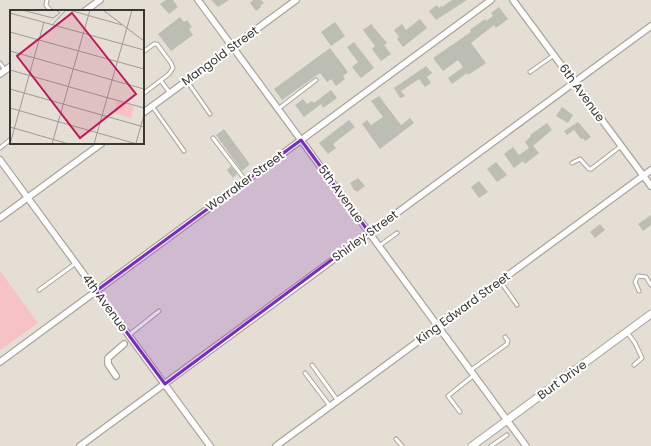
<svg xmlns="http://www.w3.org/2000/svg" width="651" height="446" viewBox="0 0 651 446" font-family="Poppins,sans-serif">
<rect width="100%" height="100%" fill="#e4ded4"/>
<path fill="#f6c2c5" d="M 0,271 L 38,323 L 0,350 Z"/>
<path fill="#bcbeb3" d="M 166,0 L 173,0 L 178,7 L 169,14 L 160,4 Z
M 211,0 L 229,0 L 218,7 Z
M 253,0 L 261,0 L 264,3 L 260,6 L 261,7 L 256,11 L 250,3 Z
M 452,0 L 467,0 L 436,20 L 429,11 L 437,5 L 439,8 L 441,6 L 442,7 Z
M 499,7 L 508,19 L 496,28 L 494,25 L 471,43 L 486,63 L 468,75 L 467,73 L 452,84 L 448,78 L 463,67 L 458,60 L 443,71 L 433,58 L 471,32 L 470,30 L 485,19 L 486,21 L 493,16 L 491,13 Z
M 180,17 L 184,22 L 187,20 L 192,27 L 189,29 L 193,35 L 171,51 L 158,34 Z
M 420,19 L 427,28 L 403,47 L 397,39 L 399,37 L 394,30 L 402,24 L 406,30 Z
M 335,22 L 345,36 L 331,46 L 321,32 Z
M 371,24 L 387,43 L 384,45 L 391,54 L 381,61 L 372,49 L 375,46 L 363,30 Z
M 354,42 L 374,68 L 361,78 L 352,67 L 358,62 L 347,47 Z
M 330,48 L 348,72 L 343,76 L 345,79 L 336,86 L 331,79 L 327,82 L 320,73 L 282,100 L 274,89 Z
M 426,66 L 432,73 L 427,77 L 431,83 L 425,87 L 419,79 L 401,91 L 405,96 L 400,98 L 394,88 Z
M 331,90 L 337,98 L 323,108 L 321,104 L 304,117 L 295,105 L 303,99 L 307,104 L 312,101 L 314,103 Z
M 379,96 L 401,125 L 410,118 L 414,123 L 380,149 L 362,124 L 367,120 L 371,125 L 383,117 L 371,101 Z
M 562,107 L 573,115 L 568,123 L 556,116 Z
M 349,120 L 355,127 L 333,144 L 336,148 L 328,154 L 319,143 Z
M 578,122 L 591,137 L 585,141 L 583,138 L 581,139 L 574,130 L 567,135 L 564,131 Z
M 547,123 L 552,130 L 533,146 L 539,153 L 525,164 L 523,161 L 514,168 L 504,154 L 513,147 L 519,155 L 529,148 L 525,142 L 531,136 L 530,135 Z
M 224,129 L 249,163 L 249,165 L 242,171 L 216,135 Z
M 496,162 L 507,175 L 497,182 L 487,169 Z
M 231,166 L 237,174 L 233,178 L 227,170 Z
M 358,178 L 365,186 L 357,192 L 355,190 L 354,190 L 350,183 Z
M 479,181 L 488,192 L 479,198 L 471,187 Z
M 651,215 L 651,225 L 643,231 L 638,224 Z
M 600,224 L 605,230 L 595,238 L 590,232 Z"/>
<g fill="none" stroke-linecap="round" stroke-linejoin="round">
<defs>
<path id="service" d="M 47,0 L 46,5 L 51,11
M 143,52 L 154,44 L 157,44 L 171,63 L 173,68 L 169,74 L 143,94
M 0,63 L 5,70
M 530,72 L 554,55
M 161,81 L 170,93
M 187,81 L 210,114
M 152,106 L 184,151
M 278,109 L 316,80
M 213,138 L 246,181
M 0,148 L 11,139
M 572,163 L 580,159 L 589,169 L 591,169 L 621,146
M 379,246 L 397,233
M 500,281 L 517,305
M 39,290 L 76,263
M 639,291 L 635,282 L 638,276 L 646,277 L 651,285
M 627,332 L 635,343 L 642,358 L 634,365
M 129,335 L 159,311
M 312,365 L 338,401
M 471,370 L 507,344 L 508,341 L 505,337
M 305,373 L 330,406
M 460,412 L 448,396 L 474,375
M 396,439 L 402,446
M 491,446 L 507,435"/>
<path id="minor" d="M 198,0 L 526,446
M 513,0 L 651,186
M 85,11 L 100,0
M 0,74 L 11,66
M 143,113 L 296,0
M 0,160 L 210,446
M 0,218 L 102,143
M 0,362 L 491,0
M 116,376 L 108,364 L 108,358 L 124,344
M 80,446 L 651,26
M 276,446 L 651,170"/>
<path id="tertiary" d="M 472,446 L 651,314"/>
</defs>
<use href="#service" stroke="#aaa49b" stroke-width="5"/>
<use href="#minor" stroke="#aaa49b" stroke-width="8"/>
<use href="#tertiary" stroke="#aaa49b" stroke-width="9"/>
<use href="#service" stroke="#fff" stroke-width="3"/>
<use href="#minor" stroke="#fff" stroke-width="5.5"/>
<use href="#tertiary" stroke="#fff" stroke-width="7"/>
</g>
<path fill="#7b2cbf" fill-opacity="0.2" stroke="#7b2cbf" stroke-width="3" stroke-linejoin="round" d="M 301,140 L 369,232 L 165,384 L 96,291 Z"/>
<g text-anchor="middle" stroke-width="4" stroke-linejoin="round" paint-order="stroke">
<g font-size="12" fill="#393733" stroke="#fff">
<text transform="translate(220 56) rotate(-36)" y="4">Mangold Street</text>
<text transform="translate(582 93) rotate(54)" y="4">6th Avenue</text>
<text transform="translate(245 181) rotate(-36)" y="4">Worraker Street</text>
<text transform="translate(341 194) rotate(54)" y="4">5th Avenue</text>
<text transform="translate(365 236) rotate(-36)" y="4">Shirley Street</text>
<text transform="translate(105 303) rotate(54)" y="4">4th Avenue</text>
<text transform="translate(463 308) rotate(-36)" y="4">King Edward Street</text>
<text transform="translate(562 380) rotate(-36)" y="4">Burt Drive</text>
</g>
</g>
<g transform="translate(10 10)">
<rect width="134" height="134" fill="#e4ded4"/>
<path d="M 107,91 L 124,96 L 121,108 L 104,103 Z" fill="#f6c2c5"/>
<path fill="none" stroke="#a09b94" stroke-width="1" d="M 12,0 L 43,8 L 50,3 L 46,0M 59,0 L 112,15M 93,0 L 134,31M 0,3 L 134,40M 42,15 L 56,0M 0,22 L 134,59M 0,41 L 134,79M 0,60 L 134,98M 0,79 L 134,117M 0,98 L 127,134M 0,117 L 59,134M 126,133 L 134,105M 0,134 L 34,12M 42,134 L 80,0M 84,134 L 122,0"/>
<path fill="#c2185b" fill-opacity="0.15" stroke="#c2185b" stroke-width="2" d="M 62,3 L 126,84 L 70,128 L 7,46 Z"/>
<rect width="134" height="134" fill="none" stroke="#393733" stroke-width="2"/>
</g>
</svg>
